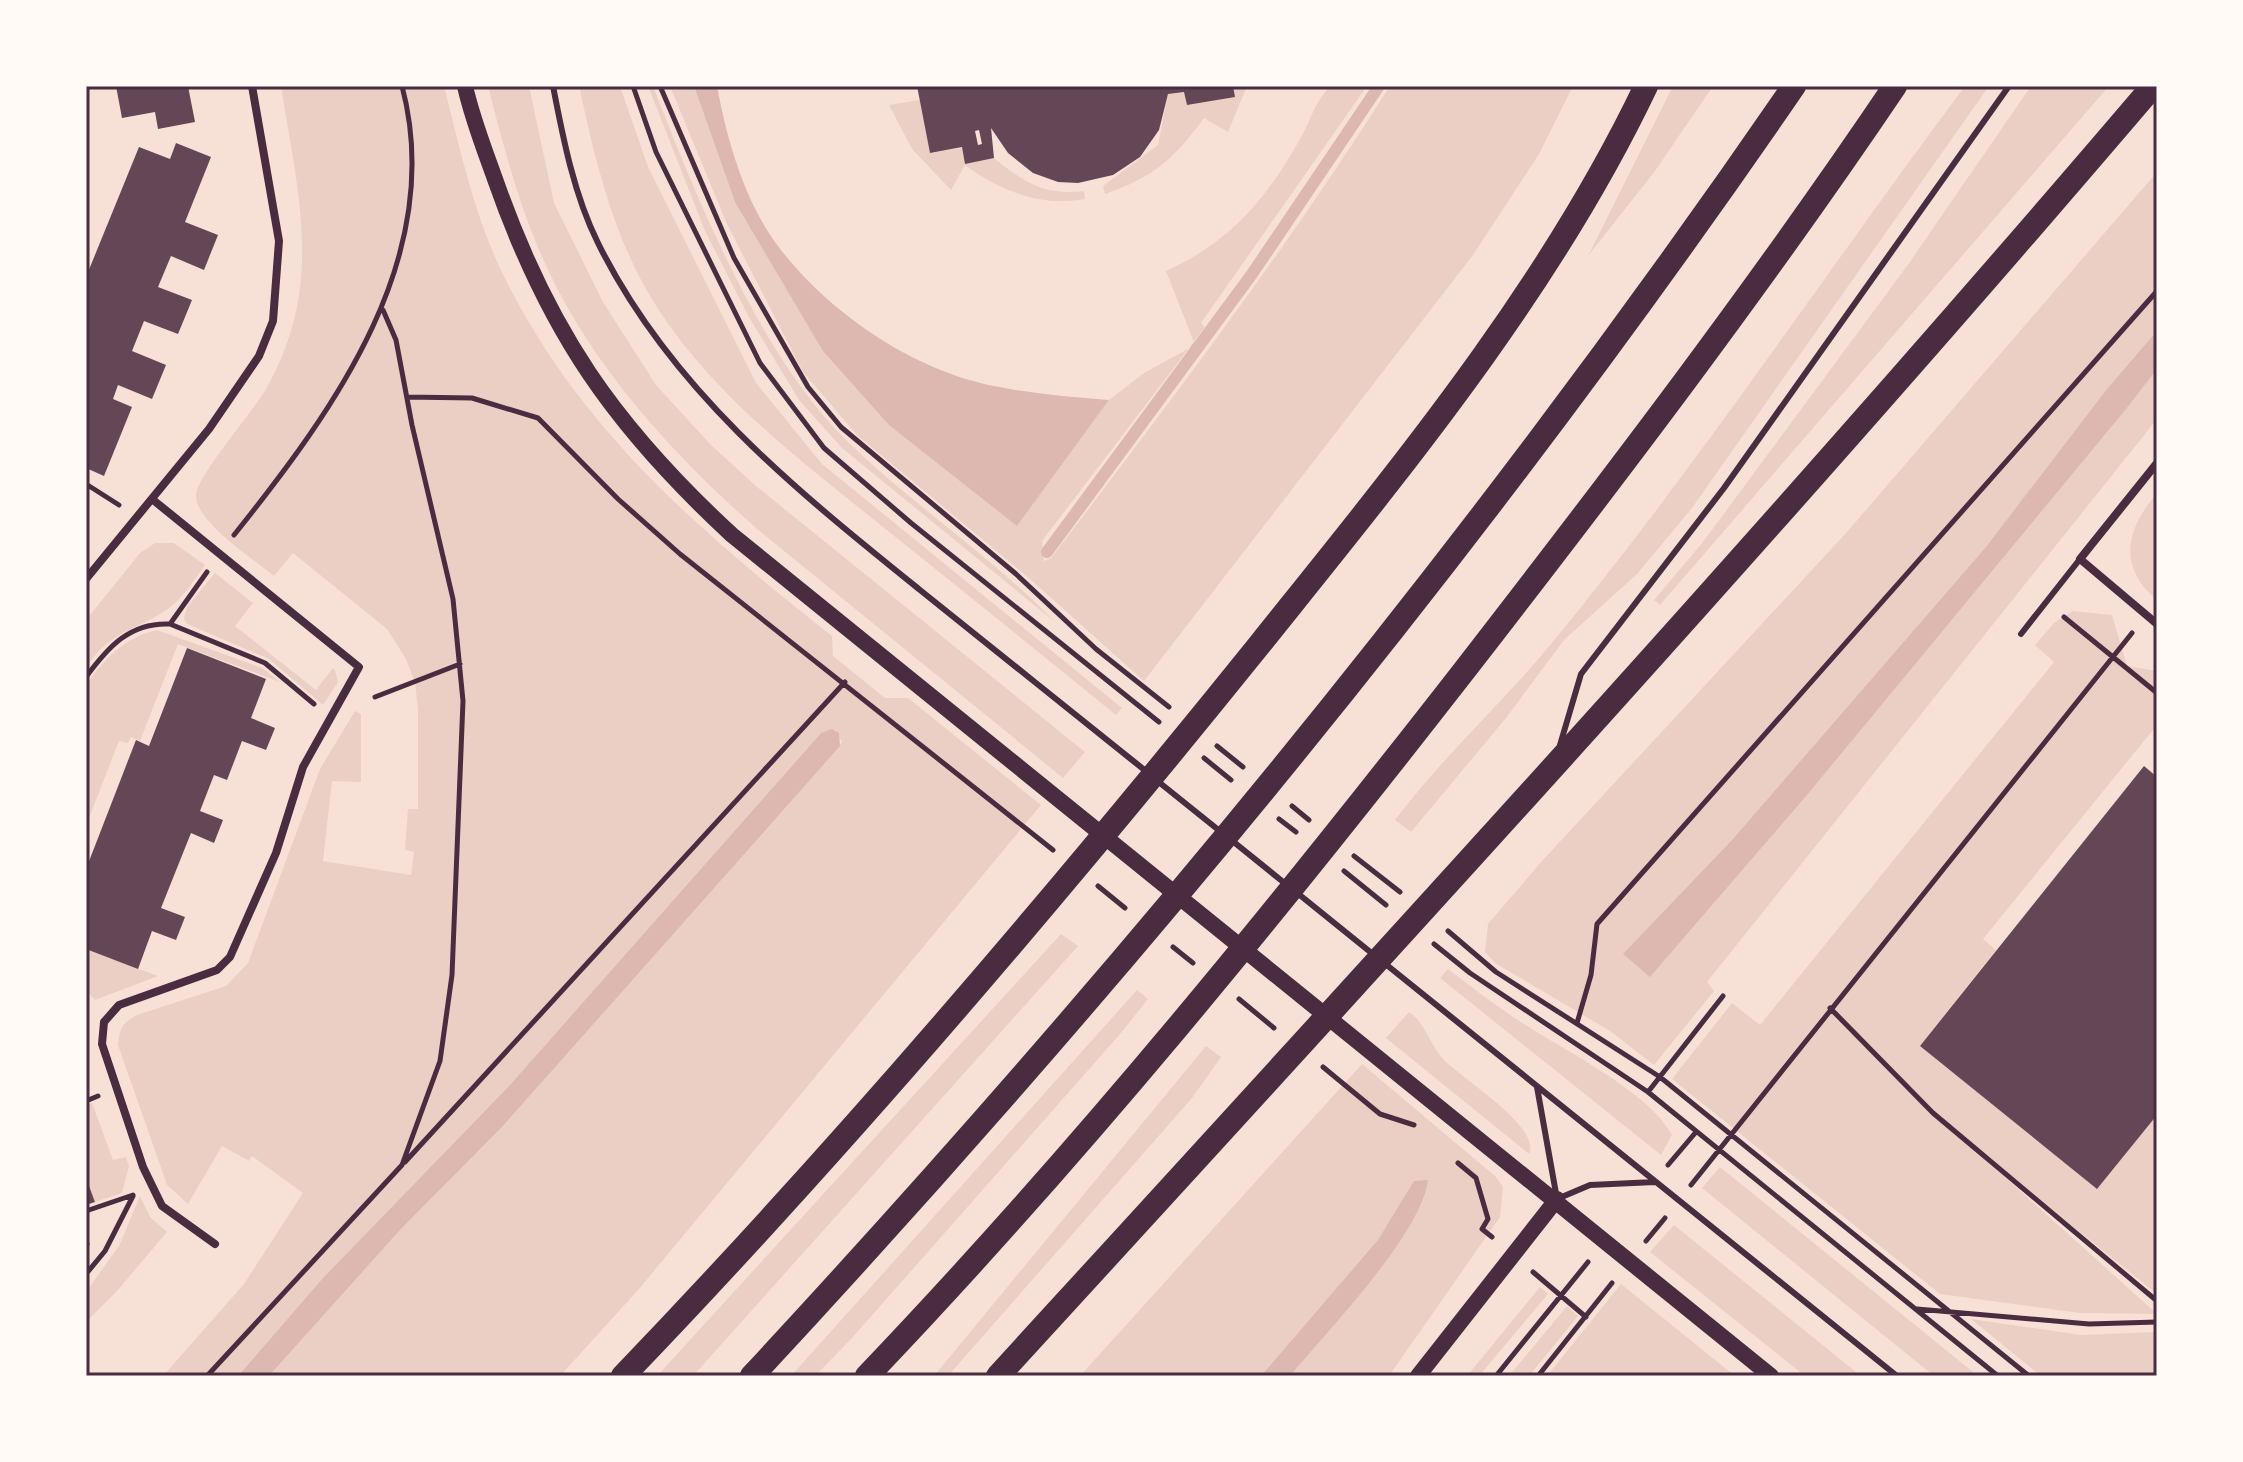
<svg xmlns="http://www.w3.org/2000/svg" width="2243" height="1462" viewBox="0 0 2243 1462" font-family="'Asap Condensed',sans-serif">
<rect width="100%" height="100%" fill="#f7e1d7"/>
<path fill="#ebcfc5" d="M 281,86 L 444,86 C 459,145 473,210 499,266 C 575,426 696,528 832,636 L 833,656 L 885,698 L 908,698 L 1041,805 L 639,1289 L 560,1376 L 269,1376 L 401,1229 L 503,1126 L 842,742 L 835,730 L 821,733 L 509,1086 L 322,1279 L 238,1376 L 163,1376 L 244,1284 L 303,1193 L 252,1156 L 249,1161 L 222,1146 L 188,1204 L 167,1185 L 118,1045 C 119,1029 123,1022 137,1015 L 226,986 L 248,963 L 320,769 L 355,711 L 361,714 L 361,782 L 332,781 L 323,861 L 411,875 L 414,852 L 405,850 L 408,809 L 418,809 L 418,709 L 415,682 L 406,659 L 387,629 L 293,553 L 274,576 C 254,559 195,522 196,495 C 196,477 253,412 266,389 C 325,285 298,196 281,86 Z
M 488,86 L 529,86 L 554,203 L 603,302 L 656,385 L 711,445 L 756,486 L 1085,752 L 1063,778 L 756,528 C 668,450 586,360 539,250 C 517,198 502,141 488,86 Z
M 579,86 L 620,86 L 648,167 L 756,383 L 822,464 L 1122,708 L 1116,715 C 1042,655 968,595 893,535 C 799,459 688,379 634,266 C 607,210 592,146 579,86 Z
M 648,86 L 653,86 C 697,199 761,358 848,442 C 914,506 991,556 1055,622 L 842,448 L 799,400 L 750,319 L 705,231 Z
M 670,86 L 694,86 L 735,202 L 1017,526 L 1109,400 L 1144,373 L 1195,345 L 1166,271 C 1231,241 1265,201 1300,139 C 1311,120 1314,103 1330,86 L 1367,86 L 1201,323 L 1205,327 L 1042,541 L 1044,561 L 1051,558 C 1169,404 1286,250 1390,86 L 1573,86 L 1539,154 L 1473,255 L 1144,681 L 1030,579 L 857,435 L 803,372 L 726,222 Z
M 1233,86 L 1247,86 L 1228,132 L 1204,118 C 1174,159 1154,177 1105,194 L 1103,186 L 1158,145 L 1168,94 L 1184,92 L 1187,105 L 1234,97 Z
M 1673,86 L 1713,86 L 1655,171 L 1588,256 Z
M 1965,86 L 1989,86 L 1692,508 L 1637,574 L 1564,640 L 1506,718 L 1411,832 L 1395,820 C 1444,755 1505,701 1556,638 C 1701,461 1828,269 1965,86 Z
M 2031,86 L 2109,86 L 1660,605 L 1654,600 L 1703,542 L 1907,266 Z
M 920,100 L 930,153 L 962,148 L 965,163 L 994,158 C 1023,182 1045,196 1084,191 L 1085,199 C 1041,207 1000,191 965,165 L 951,190 L 912,149 L 889,105 Z
M 2157,172 L 2157,419 L 1707,982 L 1714,991 L 1654,1065 L 1610,1031 L 1495,963 L 1485,952 L 1488,924 L 1542,861 L 1847,532 Z
M 2157,493 L 2157,600 C 2117,567 2126,529 2157,493 Z
M 155,543 L 174,543 L 205,565 C 195,579 183,598 168,609 C 134,632 115,627 86,667 L 86,620 L 140,553 Z
M 215,573 L 253,603 L 235,626 L 316,690 L 333,668 L 335,670 L 338,682 L 323,705 L 269,659 L 187,624 L 184,618 L 187,607 Z
M 2073,611 L 2112,615 L 2127,666 L 2157,671 L 2157,725 L 1983,939 L 1996,950 L 1920,1046 L 2097,1188 L 2157,1115 L 2157,1294 L 1949,1127 L 2157,1314 L 2080,1313 L 1940,1294 L 1672,1079 L 1732,1003 L 1760,1025 L 2054,662 L 2035,645 L 2055,622 Z
M 157,630 L 262,668 L 280,682 L 178,644 L 140,741 L 131,737 L 128,743 L 119,741 L 86,826 L 86,685 C 104,659 125,637 157,630 Z
M 1061,934 L 1078,946 L 693,1376 L 657,1376 Z
M 86,949 L 158,976 L 95,1000 L 86,990 Z
M 1448,969 C 1474,989 1501,1010 1529,1027 C 1568,1052 1651,1094 1672,1135 L 1661,1155 L 1440,978 Z
M 1137,990 L 1148,999 L 1121,1033 L 852,1338 L 815,1376 L 791,1376 Z
M 1409,1012 C 1426,1023 1430,1046 1445,1061 C 1463,1079 1542,1128 1529,1154 L 1386,1038 Z
M 1206,1046 L 1221,1057 L 1192,1098 L 948,1376 L 934,1376 Z
M 1362,1064 L 1495,1176 L 1503,1187 L 1500,1217 L 1389,1376 L 1080,1376 Z
M 92,1103 L 113,1160 L 126,1157 L 129,1166 L 122,1193 L 95,1202 L 86,1179 L 86,1106 Z
M 1720,1167 L 1978,1376 L 1934,1376 L 1702,1188 Z
M 140,1196 L 150,1217 L 167,1232 L 117,1291 L 86,1322 L 86,1292 L 119,1246 Z
M 1674,1225 L 1861,1376 L 1805,1376 L 1650,1252 Z
M 1621,1284 L 1735,1376 L 1547,1376 Z
M 1540,1287 L 1548,1294 L 1479,1376 L 1467,1376 Z
M 1567,1306 L 1578,1316 L 1529,1376 L 1509,1376 Z
M 1971,1319 L 2081,1335 L 2157,1332 L 2157,1376 L 2041,1376 Z"/>
<path fill="#dcb8b0" d="M 694,86 L 717,86 C 727,141 746,206 781,250 C 831,314 913,370 994,386 C 1032,394 1070,397 1109,400 L 1017,526 L 889,425 L 823,351 L 735,202 Z
M 2157,331 L 2157,369 L 2126,409 L 1807,795 L 1650,977 L 1623,954 L 1733,839 L 1986,547 L 2107,389 Z
M 832,729 L 839,733 L 840,746 L 503,1126 L 401,1229 L 269,1376 L 238,1376 L 322,1279 L 509,1086 L 821,733 Z
M 1428,1180 C 1421,1235 1327,1331 1290,1376 L 1261,1376 L 1378,1240 L 1414,1181 Z"/>
<g fill="none" stroke-linecap="round" stroke-linejoin="round">
<path stroke="#dcb8b0" stroke-width="12" d="M 1047,552 L 1252,274 L 1379,86"/>
</g>
<path fill="#644757" fill-rule="evenodd" d="M 116,86 L 188,86 L 195,122 L 158,129 L 155,112 L 122,118 Z
M 917,86 L 1233,86 L 1235,97 L 1187,105 L 1184,92 L 1168,94 L 1159,130 L 1140,157 L 1113,175 L 1078,183 L 1058,182 L 1033,173 L 1008,153 L 991,128 L 994,158 L 965,164 L 962,147 L 930,153 ZM 979,130 L 982,144 L 978,145 L 975,131 Z
M 176,143 L 211,157 L 185,222 L 218,235 L 204,270 L 171,256 L 158,287 L 192,300 L 178,334 L 144,321 L 132,351 L 166,365 L 152,399 L 118,385 L 113,399 L 132,407 L 104,476 L 86,468 L 86,277 L 139,147 L 170,159 Z
M 187,648 L 266,679 L 251,718 L 275,728 L 266,750 L 242,741 L 227,780 L 214,775 L 200,811 L 223,820 L 214,843 L 191,833 L 161,908 L 185,917 L 176,940 L 152,931 L 138,969 L 86,949 L 86,869 L 136,740 L 149,746 Z
M 2144,766 L 2157,777 L 2157,1115 L 2097,1189 L 1920,1046 Z
M 86,1178 L 95,1202 L 86,1205 Z"/>
<g fill="none" stroke-linecap="round" stroke-linejoin="round">
<path stroke="#4a2c40" stroke-width="5" d="M 633,86 L 656,152 L 760,363 L 824,448 L 911,523 L 1159,722
M 660,86 L 734,258 L 808,387 L 841,427 L 1016,574 L 1096,649 L 1169,707
M 407,397 L 472,398 L 538,418 L 618,499 L 680,554 L 1053,850
M 86,484 L 119,505
M 234,535 C 334,410 447,256 402,86
M 2064,617 L 2157,693
M 170,624 L 265,663 L 314,704
M 86,677 C 108,647 130,622 170,624 L 207,572
M 375,697 L 460,664
M 1217,746 L 1243,767
M 1204,758 L 1231,780
M 1292,806 L 1309,820
M 1279,819 L 1296,832
M 1354,856 L 1400,892
M 1344,871 L 1386,905
M 1098,886 L 1125,908
M 1448,931 L 1496,972 L 1660,1077 L 2029,1376
M 1434,944 L 1470,973 L 1648,1092 L 1998,1376
M 1173,947 L 1193,963
M 1239,999 L 1274,1028
M 1830,1008 L 1933,1113 L 2157,1301
M 1577,1023 L 1591,975 L 1597,924 L 2157,291
M 1323,1067 L 1380,1114 L 1414,1125
M 1648,1092 L 1723,996
M 86,1101 L 98,1096
M 405,1162 L 845,682
M 1458,1163 L 1476,1178 L 1488,1219 L 1482,1229 L 1492,1237
M 1668,1165 L 1696,1132
M 1691,1185 L 2132,633
M 86,1211 L 133,1195
M 86,1241 L 87,1244
M 1646,1241 L 1665,1218
M 1533,1272 L 1586,1317
M 86,1274 L 105,1251 L 133,1196
M 1917,1309 L 2089,1324 L 2157,1322
M 207,1376 L 402,1165 L 440,1061 L 452,975 L 463,701 L 453,599 L 412,425 L 396,340 L 383,310
M 1496,1376 L 1588,1262
M 1538,1376 L 1612,1283"/>
<path stroke="#4a2c40" stroke-width="6" d="M 553,86 C 563,138 574,195 598,243 C 670,389 796,490 920,590 C 996,651 1071,711 1147,772
M 2021,634 L 2080,559
M 1560,745 L 1581,674 L 1724,488 L 2009,86
M 1155,779 L 1221,832
M 1230,839 L 1287,885
M 1296,892 L 1374,955
M 1383,962 L 1897,1376
M 1537,1087 L 1557,1199 L 1590,1185 L 1655,1182"/>
<path stroke="#4a2c40" stroke-width="8" d="M 2157,463 L 2080,559 L 2157,624
M 152,499 L 359,667 L 303,767 L 276,853 L 230,957 L 217,970 L 119,1005 L 104,1022 L 102,1044 L 143,1167 L 162,1206 L 215,1244
M 86,579 L 209,429 L 259,356 L 273,321 L 279,241 L 252,86"/>
<path stroke="#4a2c40" stroke-width="16" d="M 465,86 C 472,118 484,148 495,179 C 548,331 614,426 732,535 L 1771,1376
M 1418,1376 L 1557,1199"/>
<path stroke="#4a2c40" stroke-width="24" d="M 623,1376 C 847,1143 1057,896 1260,644 C 1400,469 1549,290 1646,86
M 752,1376 C 1128,971 1481,542 1794,86
M 867,1376 C 1081,1152 1277,911 1467,667 C 1615,476 1760,286 1895,86
M 998,1376 C 1388,950 1778,526 2153,86"/>
</g>
<rect width="2243" height="1462" fill="none" stroke="#fffaf5" stroke-width="176"/>
<rect x="88" y="88" width="2067" height="1286" fill="none" stroke="#4a2c40" stroke-width="3"/>
</svg>
